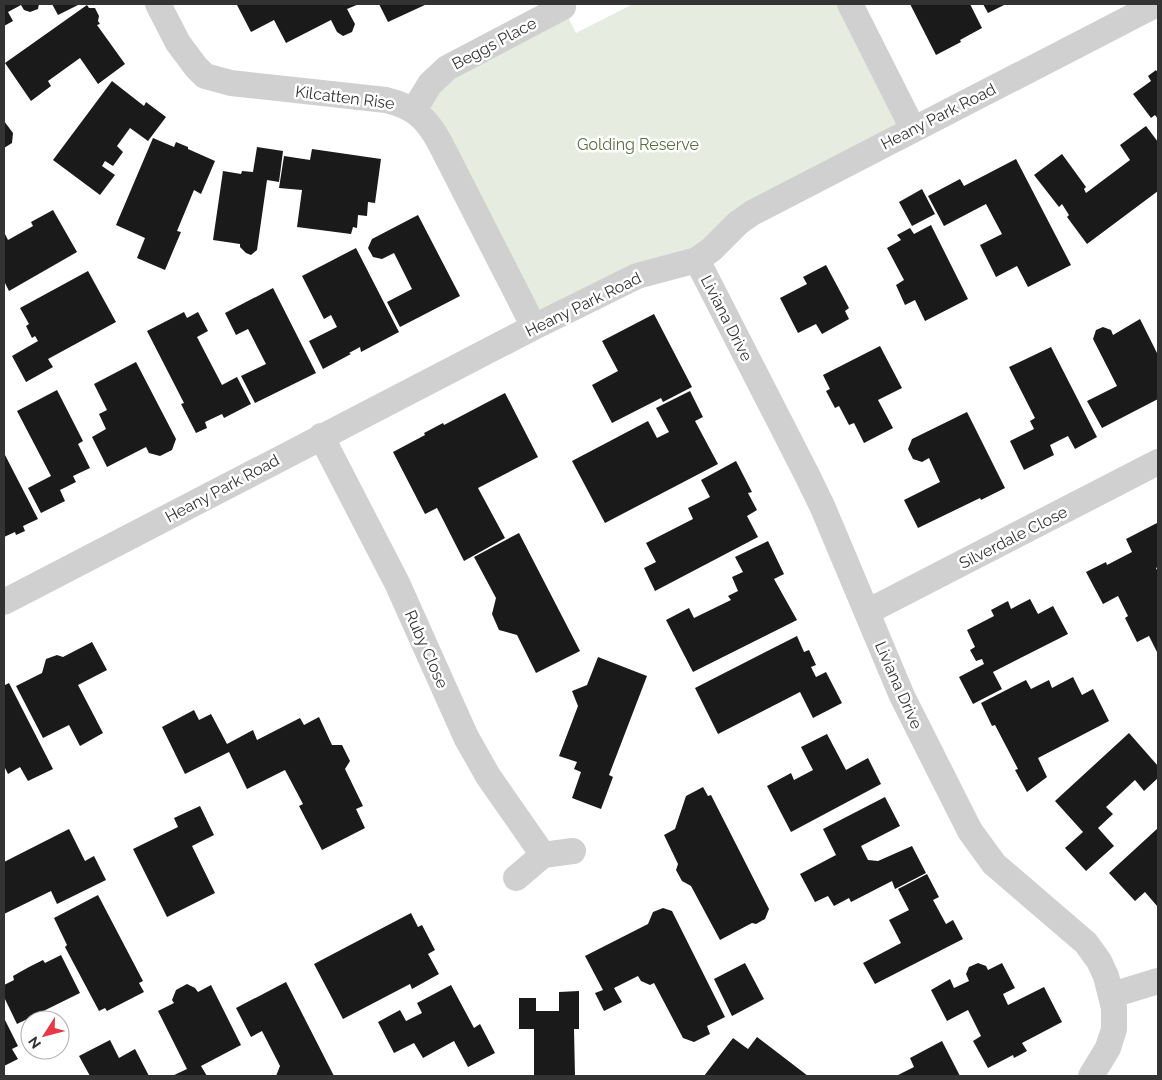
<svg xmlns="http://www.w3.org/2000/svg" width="1162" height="1080" viewBox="0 0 1162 1080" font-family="Raleway,sans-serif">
<rect width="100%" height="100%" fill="#fff"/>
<path fill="#e6ecdf" d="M 633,4 L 850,4 L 913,129 L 712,249 L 534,327 L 426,120 L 430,84 L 563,7 L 576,33 Z"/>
<path fill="#1a1a1a" d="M 4,4 L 39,4 L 38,9 L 30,12 L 24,10 L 21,5 L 8,12 L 13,21 L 4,26 Z
M 52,4 L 80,4 L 58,15 Z
M 239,4 L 359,4 L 347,9 L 355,24 L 352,32 L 343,36 L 337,32 L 331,20 L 286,43 L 274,20 L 251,32 L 237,5 Z
M 379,4 L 427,4 L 388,22 Z
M 910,4 L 970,4 L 982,28 L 960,40 L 961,42 L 936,55 Z
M 983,4 L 1006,4 L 988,13 Z
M 87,5 L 89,8 L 95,8 L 99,16 L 98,21 L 100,24 L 97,25 L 125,64 L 98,84 L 80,58 L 48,81 L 51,86 L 31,101 L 5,63 Z
M 1156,70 L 1158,73 L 1158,119 L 1155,115 L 1151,118 L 1133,94 L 1151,81 L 1148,76 Z
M 112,81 L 144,106 L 146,102 L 166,117 L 148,141 L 130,128 L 117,146 L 123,152 L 113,166 L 105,161 L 102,166 L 115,175 L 100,195 L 53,160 Z
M 4,121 L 13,133 L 12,143 L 4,148 Z
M 1146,126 L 1158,142 L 1158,191 L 1087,244 L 1067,217 L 1069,215 L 1062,204 L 1059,207 L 1034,175 L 1062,154 L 1086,187 L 1084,189 L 1086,193 L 1130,160 L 1120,145 Z
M 153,138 L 174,147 L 176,142 L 188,147 L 188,149 L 215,161 L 201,194 L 194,190 L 177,231 L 181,232 L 165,270 L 137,258 L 145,238 L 116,225 Z
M 257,147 L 283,151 L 279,182 L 267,180 L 257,250 L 251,255 L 246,253 L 240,247 L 240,244 L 213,240 L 223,171 L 241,174 L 242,171 L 253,172 Z
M 312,149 L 381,159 L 375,203 L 368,202 L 367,216 L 358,215 L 357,228 L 353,227 L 351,234 L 297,227 L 302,190 L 279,188 L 284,156 L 310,160 Z
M 1016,159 L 1071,265 L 1028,287 L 1017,266 L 996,277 L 980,245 L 1002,234 L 986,204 L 944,226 L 928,196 L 960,179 L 964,186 Z
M 922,189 L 935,214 L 912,226 L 899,202 Z
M 53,210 L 77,252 L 9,291 L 4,281 L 4,232 L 8,240 L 33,226 L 31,222 Z
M 418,215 L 460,296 L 400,327 L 387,302 L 412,289 L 394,253 L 382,259 L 373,257 L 368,248 L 372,239 Z
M 931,225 L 968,299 L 925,321 L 915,300 L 905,305 L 896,285 L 904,280 L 887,248 L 901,240 L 897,235 L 910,228 L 914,234 Z
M 356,248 L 399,332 L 361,352 L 360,347 L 349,353 L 351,354 L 323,369 L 309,341 L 337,327 L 331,315 L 324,319 L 302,276 Z
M 826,265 L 849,308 L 845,311 L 849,319 L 822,334 L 816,324 L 798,333 L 780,298 L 807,284 L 803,277 Z
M 88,271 L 116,322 L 48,359 L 53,367 L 26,382 L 12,356 L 38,341 L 35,336 L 32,338 L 26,326 L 29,324 L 20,308 Z
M 273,288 L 316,373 L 255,403 L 241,376 L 266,364 L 248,329 L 236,335 L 225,313 Z
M 184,312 L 187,318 L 198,312 L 208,331 L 197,337 L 222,385 L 237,377 L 251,404 L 224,418 L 222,414 L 205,422 L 207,428 L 196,433 L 181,404 L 184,403 L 147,331 Z
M 654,314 L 692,387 L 663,402 L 661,398 L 612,423 L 592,385 L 618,371 L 602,341 Z
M 1140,319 L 1158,355 L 1158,399 L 1102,428 L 1087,401 L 1117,386 L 1093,339 L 1096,330 L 1103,327 L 1111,330 L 1113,335 Z
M 880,346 L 902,388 L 878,400 L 893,428 L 864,443 L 854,423 L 849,425 L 839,406 L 835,408 L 826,391 L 830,389 L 823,375 Z
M 1051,347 L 1097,437 L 1075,449 L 1068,436 L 1050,445 L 1054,455 L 1024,470 L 1010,441 L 1034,429 L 1030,421 L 1035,418 L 1009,367 Z
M 136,362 L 176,439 L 172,450 L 160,456 L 149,453 L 146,447 L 107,467 L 92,437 L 106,429 L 99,414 L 107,410 L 94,384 Z
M 57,390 L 83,441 L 78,444 L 90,468 L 73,476 L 76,482 L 60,490 L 65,501 L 41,513 L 28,488 L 51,476 L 17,411 Z
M 690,391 L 703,417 L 695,421 L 718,464 L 605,523 L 572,461 L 648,421 L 657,438 L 669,432 L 656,408 Z
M 505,393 L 538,457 L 478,488 L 505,538 L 464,561 L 437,508 L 425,514 L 393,452 L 425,435 L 424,433 L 443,423 L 444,425 Z
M 967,412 L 1005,488 L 981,500 L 980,498 L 918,528 L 904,500 L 940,482 L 929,458 L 922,462 L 913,459 L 908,449 L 912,439 Z
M 4,453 L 38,519 L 23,526 L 25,531 L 16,535 L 15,532 L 4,537 Z
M 736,461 L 752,492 L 748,493 L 757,510 L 747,516 L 758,537 L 655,591 L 644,568 L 656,562 L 646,543 L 693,519 L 688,508 L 710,497 L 701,480 Z
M 1157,523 L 1158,567 L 1156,568 L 1158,572 L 1158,654 L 1149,636 L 1137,642 L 1125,618 L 1128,616 L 1118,596 L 1103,604 L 1086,572 L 1106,562 L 1107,565 L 1132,552 L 1126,539 Z
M 519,533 L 580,651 L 536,673 L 517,635 L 499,630 L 492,614 L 496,598 L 474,557 Z
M 768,541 L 784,574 L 774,579 L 797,620 L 693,672 L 666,620 L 689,608 L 694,618 L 731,600 L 728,596 L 738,591 L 732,577 L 743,572 L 735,557 Z
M 1030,599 L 1038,614 L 1053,606 L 1068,634 L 993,672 L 1002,689 L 973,704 L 959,677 L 984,664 L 982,659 L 976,661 L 970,650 L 975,647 L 967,630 L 994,616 L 991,610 L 1008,601 L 1011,609 Z
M 797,636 L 804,652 L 809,650 L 816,665 L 811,667 L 816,677 L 826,672 L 842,703 L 813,718 L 800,692 L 718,734 L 695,688 Z
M 92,642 L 107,670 L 78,685 L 103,733 L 80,746 L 69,725 L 43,738 L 16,686 L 42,673 L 46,659 L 57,655 L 63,657 Z
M 598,657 L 647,676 L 609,775 L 613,777 L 601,809 L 572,798 L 581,772 L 574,769 L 577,762 L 559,756 L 578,706 L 572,691 L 587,685 Z
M 1073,677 L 1082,695 L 1093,689 L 1109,721 L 1038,758 L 1047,777 L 1027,792 L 1015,770 L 1018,769 L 995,725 L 992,726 L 981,703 L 1026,680 L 1031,689 L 1049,680 L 1052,688 Z
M 4,681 L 5,685 L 9,683 L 53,769 L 28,781 L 20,767 L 8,774 L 4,766 Z
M 194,710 L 199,720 L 211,714 L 227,744 L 253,730 L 257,740 L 300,718 L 304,725 L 319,717 L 332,745 L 342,745 L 350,761 L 345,769 L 363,806 L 356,809 L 365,828 L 322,850 L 299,806 L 303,804 L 285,770 L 247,789 L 229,752 L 185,774 L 162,727 Z
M 1129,733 L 1158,766 L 1158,778 L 1144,791 L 1135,780 L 1106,807 L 1113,814 L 1098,828 L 1114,846 L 1086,871 L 1065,848 L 1083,832 L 1055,801 Z
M 827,734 L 846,770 L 868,758 L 881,784 L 791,832 L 767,786 L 791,773 L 794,780 L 813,770 L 801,747 Z
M 703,787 L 708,796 L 711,795 L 769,909 L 765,919 L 756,924 L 752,923 L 720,940 L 691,886 L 682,881 L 676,870 L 678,864 L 664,835 L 675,829 L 686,796 Z
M 885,797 L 900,826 L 861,846 L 868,860 L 878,861 L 912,846 L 926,873 L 895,889 L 892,881 L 851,902 L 849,898 L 834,906 L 828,896 L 815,902 L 800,874 L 836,855 L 823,829 Z
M 200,806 L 214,835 L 192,846 L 215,893 L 167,917 L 133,849 L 178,827 L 174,818 Z
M 1158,828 L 1158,905 L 1157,906 L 1145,892 L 1135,901 L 1109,873 Z
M 69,829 L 85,861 L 94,856 L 106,880 L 57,904 L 51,891 L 4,914 L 4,862 Z
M 927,874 L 939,897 L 933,900 L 946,924 L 953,920 L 963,939 L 875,984 L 863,963 L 901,943 L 889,920 L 909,910 L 898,889 Z
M 98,895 L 143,981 L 139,983 L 144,992 L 107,1011 L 105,1008 L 99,1011 L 65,947 L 67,945 L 54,918 Z
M 663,908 L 672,911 L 725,1017 L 707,1026 L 710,1034 L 694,1042 L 683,1038 L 654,983 L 650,985 L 641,981 L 638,976 L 614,988 L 622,1002 L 604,1011 L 595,993 L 603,990 L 585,956 L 648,924 L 653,912 Z
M 411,913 L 418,927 L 422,925 L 435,950 L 428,954 L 439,974 L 412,989 L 410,984 L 343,1019 L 314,964 Z
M 61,955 L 80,993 L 17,1024 L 4,997 L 4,985 L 14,980 L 13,976 L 29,967 L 43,960 L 45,963 Z
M 745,963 L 764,999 L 732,1016 L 714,979 Z
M 978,963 L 986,966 L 988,970 L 1002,963 L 1015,988 L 1003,994 L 1008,1005 L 1044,987 L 1062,1022 L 1022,1043 L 1027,1051 L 1014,1058 L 1013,1055 L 988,1068 L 973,1041 L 981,1036 L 968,1010 L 947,1021 L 931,990 L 950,979 L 954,988 L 969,981 L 966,974 L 969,967 Z
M 286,982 L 334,1076 L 276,1076 L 280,1066 L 262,1031 L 251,1037 L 236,1008 Z
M 187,984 L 195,988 L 198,992 L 211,985 L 241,1045 L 201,1066 L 207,1076 L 172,1076 L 187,1069 L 158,1011 L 174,1003 L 172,1000 L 176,990 Z
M 451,985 L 474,1028 L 480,1024 L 495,1053 L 468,1067 L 454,1041 L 423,1058 L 414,1043 L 394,1053 L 378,1022 L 400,1010 L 406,1021 L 422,1013 L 417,1003 Z
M 579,991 L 579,1029 L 574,1029 L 575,1076 L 534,1076 L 534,1029 L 519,1029 L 519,998 L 536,998 L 536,1011 L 559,1011 L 559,992 Z
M 4,1018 L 18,1046 L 12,1049 L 18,1059 L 4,1066 Z
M 757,1037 L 808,1076 L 704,1076 L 733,1038 L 748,1049 Z
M 110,1040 L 119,1058 L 135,1049 L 149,1076 L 90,1076 L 79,1056 Z
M 942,1041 L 960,1076 L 896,1076 L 914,1067 L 910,1058 Z"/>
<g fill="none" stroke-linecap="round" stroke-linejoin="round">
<path stroke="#d0d0d0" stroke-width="26" d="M 158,4 L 178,43 L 196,67 L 205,76 L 231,83 L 386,100 C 414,107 426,117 440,143 L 534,327
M 850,4 L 913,129
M 414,110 L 430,84 L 447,68 L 563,7
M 697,260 L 807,475 L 823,508 L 902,696 L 970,831 L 994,864 L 1086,943 L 1099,961 L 1106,976 L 1114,1008 L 1114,1029 L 1108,1048 L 1091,1076
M 321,436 L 397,583 L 466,737 L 488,776 L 543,855 L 573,851
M 4,602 L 534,327 L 637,276 L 697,260 L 712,249 L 738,223 L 752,213 L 1157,4
M 867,612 L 1158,462
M 516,878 L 543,855
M 1112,995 L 1158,981"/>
</g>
<g text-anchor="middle" stroke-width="5" stroke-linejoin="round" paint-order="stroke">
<g font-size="16" fill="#333" stroke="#fff">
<text transform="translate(494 43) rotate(-28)" y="6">Beggs Place</text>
<text transform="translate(345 97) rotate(7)" y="6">Kilcatten Rise</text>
<text transform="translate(938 116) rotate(-27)" y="6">Heany Park Road</text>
<text transform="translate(583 304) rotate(-26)" y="6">Heany Park Road</text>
<text transform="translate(727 318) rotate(63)" y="6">Liviana Drive</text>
<text transform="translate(222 488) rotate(-28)" y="6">Heany Park Road</text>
<text transform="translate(1013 537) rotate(-27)" y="6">Silverdale Close</text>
<text transform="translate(427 649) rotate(66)" y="6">Ruby Close</text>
<text transform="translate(899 685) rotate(66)" y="6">Liviana Drive</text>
</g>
<g font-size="16" fill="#56703f" stroke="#fff">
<text x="638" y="150">Golding Reserve</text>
</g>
</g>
<rect width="1162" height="1080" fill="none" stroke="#333333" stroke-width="10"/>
<g transform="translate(45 1035) rotate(234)"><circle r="24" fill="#ffffff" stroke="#adadad"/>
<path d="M0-4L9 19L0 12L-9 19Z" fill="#e63946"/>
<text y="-8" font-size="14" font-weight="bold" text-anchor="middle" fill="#333333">N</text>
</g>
</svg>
